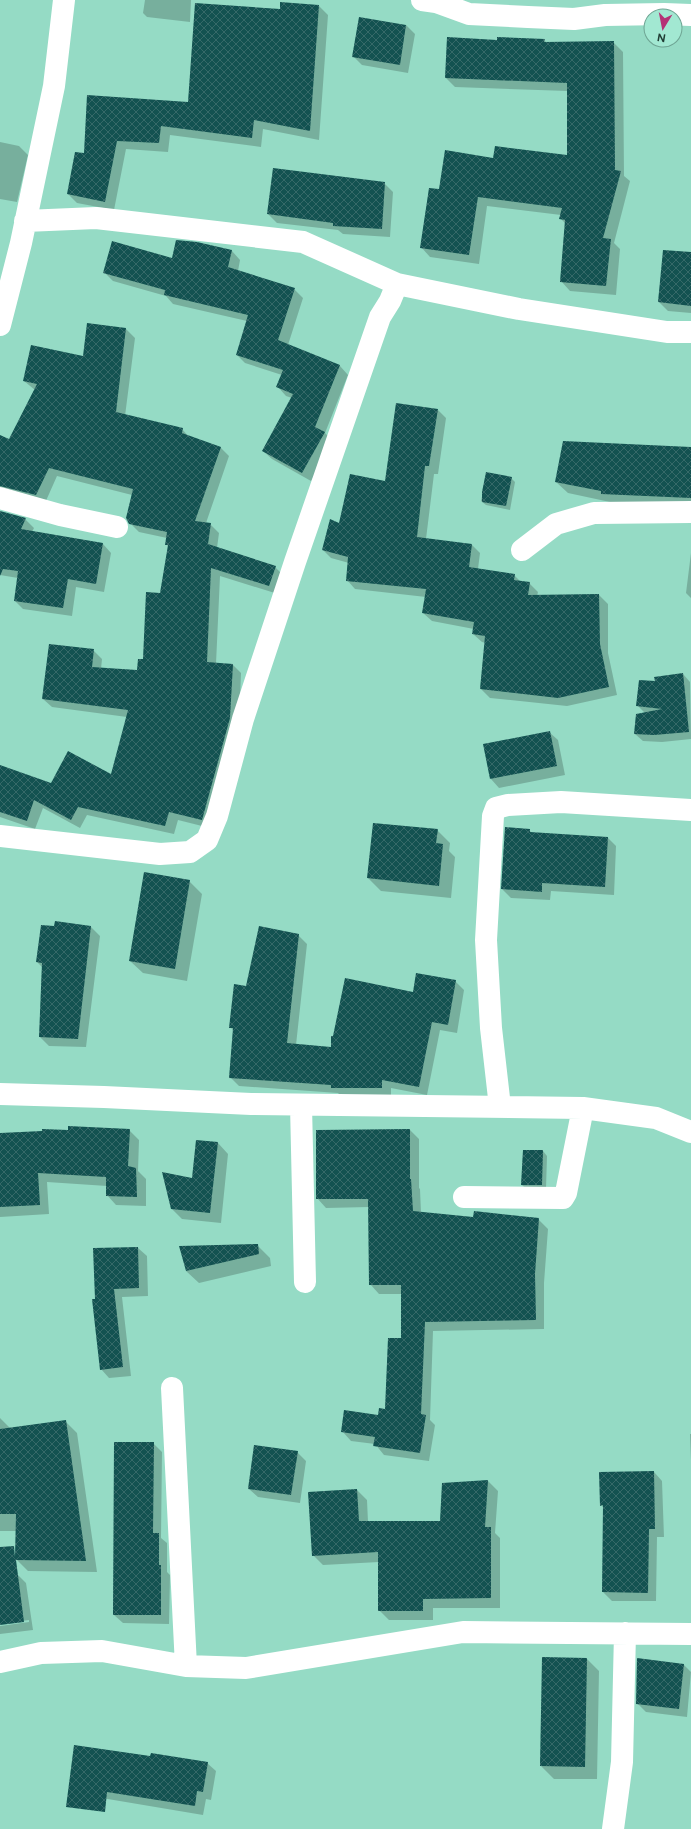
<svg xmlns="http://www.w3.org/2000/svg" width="691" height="1829" viewBox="0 0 691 1829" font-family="Figtree,sans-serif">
<defs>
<pattern id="building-cross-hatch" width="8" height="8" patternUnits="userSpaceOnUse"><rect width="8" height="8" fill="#135251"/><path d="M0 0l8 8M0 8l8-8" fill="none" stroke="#356968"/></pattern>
</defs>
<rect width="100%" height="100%" fill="#95dbc5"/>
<path fill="#0003" d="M 145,0 L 191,0 L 190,22 L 147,17 L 143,13 Z
M 319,6 L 328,15 L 319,140 L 263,129 L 261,147 L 170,135 L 168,152 L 126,149 L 114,210 L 77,203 L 68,194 L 85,154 L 189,103 L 281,10 Z
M 406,25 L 415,34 L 408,73 L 362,65 L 353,56 Z
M 544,40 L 547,43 L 613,42 L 623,52 L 624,176 L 630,181 L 614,243 L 620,249 L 616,295 L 570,291 L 561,281 L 566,224 L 560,218 L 561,215 L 487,206 L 479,264 L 430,257 L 421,247 L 440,190 L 494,159 L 568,156 L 568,91 L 455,87 L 446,78 L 498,41 Z
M 0,142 L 19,146 L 28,155 L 17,202 L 0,199 Z
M 384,183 L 393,192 L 390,237 L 343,234 L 338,230 L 277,223 L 268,214 Z
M 232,251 L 240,260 L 238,271 L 294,289 L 303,298 L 288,345 L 340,366 L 348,375 L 325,433 L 333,441 L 311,481 L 272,459 L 263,451 L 292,398 L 286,396 L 278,387 L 282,375 L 245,363 L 237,355 L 247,321 L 173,304 L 166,296 L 113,281 L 104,272 L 173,259 Z
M 691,253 L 691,313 L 668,311 L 659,302 Z
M 88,324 L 126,329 L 135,338 L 125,416 L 182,429 L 189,437 L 220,447 L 229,456 L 206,523 L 210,524 L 219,533 L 217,548 L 275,567 L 284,576 L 278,594 L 220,576 L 216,664 L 233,665 L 241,673 L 239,728 L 210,828 L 178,820 L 174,834 L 87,815 L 80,828 L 43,808 L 35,829 L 0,817 L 0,766 L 51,784 L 112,776 L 127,717 L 52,707 L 43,699 L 93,650 L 102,659 L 101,669 L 138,672 L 144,660 L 161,594 L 169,547 L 167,545 L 167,538 L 139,532 L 130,523 L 132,495 L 57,476 L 45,503 L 0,498 L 0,436 L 9,441 L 35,390 L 24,381 L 84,357 Z
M 437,409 L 446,418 L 438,474 L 434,474 L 426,539 L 472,545 L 480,553 L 478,569 L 514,575 L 521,582 L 529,583 L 538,592 L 537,596 L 599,595 L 608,604 L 608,653 L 617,695 L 567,706 L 490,698 L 481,689 L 486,643 L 482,642 L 473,634 L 474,629 L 432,621 L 423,613 L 426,597 L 355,589 L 347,580 L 349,563 L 331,558 L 323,550 L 340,524 L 386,482 Z
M 691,448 L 691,509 L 613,506 L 610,502 L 568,493 L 556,482 Z
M 487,473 L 511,478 L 515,482 L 510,510 L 486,505 L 481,501 Z
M 0,512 L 25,519 L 34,528 L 32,532 L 103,544 L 111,553 L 104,592 L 76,587 L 72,616 L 23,609 L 15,601 L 18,578 L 0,575 Z
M 691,553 L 691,598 L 686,593 Z
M 683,674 L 690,682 L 691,739 L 662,742 L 643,741 L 635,734 L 645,713 L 638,706 L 656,683 Z
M 549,732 L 558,740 L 565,775 L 499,788 L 491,779 Z
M 437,830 L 450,843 L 449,851 L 455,857 L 451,898 L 381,891 L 368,878 Z
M 529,830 L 532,833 L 608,838 L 616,846 L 614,895 L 551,891 L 550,900 L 511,898 L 502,889 Z
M 189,881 L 202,894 L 187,981 L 143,973 L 130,961 Z
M 91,927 L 100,936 L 86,1047 L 49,1046 L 40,1037 L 42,967 L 37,962 Z
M 298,935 L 307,944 L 296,1045 L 332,1048 L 414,993 L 455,981 L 464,990 L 457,1033 L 440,1030 L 427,1095 L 391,1088 L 391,1096 L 341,1096 L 338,1093 L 239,1086 L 231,1078 L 234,1031 L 230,1027 L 247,987 Z
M 129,1130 L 139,1140 L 138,1171 L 146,1179 L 146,1206 L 116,1205 L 107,1195 L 107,1186 L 47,1182 L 49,1214 L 0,1217 L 0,1134 Z
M 410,1130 L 419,1139 L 419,1188 L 420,1189 L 421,1213 L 474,1218 L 538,1219 L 548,1229 L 544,1283 L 544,1329 L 433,1331 L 430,1420 L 435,1425 L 429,1461 L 384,1455 L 375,1444 L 351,1441 L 342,1431 L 379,1416 L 386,1410 L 402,1339 L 402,1294 L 379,1294 L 370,1284 L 369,1207 L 326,1208 L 317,1198 Z
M 218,1143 L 228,1154 L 221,1223 L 182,1219 L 171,1208 Z
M 523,1151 L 543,1151 L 547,1156 L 546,1189 L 526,1189 L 522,1185 Z
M 257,1245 L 270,1258 L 271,1266 L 199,1283 L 186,1271 Z
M 138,1248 L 147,1256 L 148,1296 L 122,1297 L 131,1376 L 109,1378 L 101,1369 L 96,1300 Z
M 0,1418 L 11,1429 L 65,1421 L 77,1433 L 97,1572 L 28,1571 L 16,1559 L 17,1531 L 0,1531 Z
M 690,1434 L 691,1434 L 691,1460 Z
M 153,1443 L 162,1452 L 161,1538 L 167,1543 L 167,1572 L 170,1575 L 169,1624 L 123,1623 L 114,1615 Z
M 297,1452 L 306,1461 L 300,1503 L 258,1497 L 249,1489 Z
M 654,1472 L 662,1481 L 664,1537 L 657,1537 L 656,1601 L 612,1601 L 603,1592 L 604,1508 L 601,1505 Z
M 488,1481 L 498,1491 L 495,1533 L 500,1538 L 500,1608 L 433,1608 L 433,1620 L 389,1620 L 379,1610 L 379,1562 L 323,1565 L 313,1555 L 357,1490 L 367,1500 L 368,1522 L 441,1522 Z
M 17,1574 L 26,1583 L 33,1630 L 0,1634 L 0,1626 L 29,1622 L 29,1620 L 0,1624 L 0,1577 Z
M 587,1659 L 599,1671 L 597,1779 L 554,1779 L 541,1766 Z
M 638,1659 L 684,1665 L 691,1672 L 687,1717 L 646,1712 L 637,1703 Z
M 151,1757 L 207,1763 L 216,1771 L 211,1800 L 206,1799 L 203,1815 L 78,1794 Z"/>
<path fill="url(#building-cross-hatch)" d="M 280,2 L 319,5 L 310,131 L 254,120 L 252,138 L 161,126 L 159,143 L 117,141 L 105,202 L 67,194 L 75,152 L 84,153 L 87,95 L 188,102 L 195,3 L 280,9 Z
M 359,17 L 406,25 L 400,65 L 352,57 Z
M 447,37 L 497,40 L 497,37 L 545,39 L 544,42 L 614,41 L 615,170 L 621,171 L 603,238 L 611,239 L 606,286 L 560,282 L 565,220 L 559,219 L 562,208 L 478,197 L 469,255 L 420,248 L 429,188 L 439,189 L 445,150 L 493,158 L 495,146 L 567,155 L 567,83 L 445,78 Z
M 273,168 L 385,182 L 382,229 L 333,226 L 333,223 L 267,214 Z
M 176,240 L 197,242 L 232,250 L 228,267 L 295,288 L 278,340 L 340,365 L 315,427 L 325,432 L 302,473 L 262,451 L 293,394 L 276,387 L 283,370 L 236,355 L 248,315 L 164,295 L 165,290 L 103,273 L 112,241 L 172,258 Z
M 663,250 L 691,252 L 691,306 L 658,302 Z
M 87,323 L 126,328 L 116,412 L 183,428 L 182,433 L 221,447 L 195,521 L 211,523 L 208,544 L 276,566 L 269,586 L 211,568 L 207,662 L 233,664 L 230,718 L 202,820 L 169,812 L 165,826 L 78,807 L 71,820 L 34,800 L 27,821 L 0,812 L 0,765 L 51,783 L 68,751 L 111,774 L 128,710 L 42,699 L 49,644 L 94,649 L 92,667 L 137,670 L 138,659 L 143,659 L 146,592 L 160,593 L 168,545 L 165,545 L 167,532 L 129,524 L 126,518 L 133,489 L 49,468 L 36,495 L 0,486 L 0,435 L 9,439 L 37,384 L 23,381 L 31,345 L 83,356 Z
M 396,403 L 438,409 L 429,466 L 425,466 L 417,537 L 472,544 L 469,567 L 515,574 L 514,580 L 530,582 L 528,595 L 599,594 L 600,644 L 609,687 L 558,698 L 480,689 L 485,636 L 472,634 L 474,622 L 422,613 L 426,589 L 346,581 L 348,557 L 322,550 L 330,519 L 339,523 L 350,474 L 385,481 Z
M 563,441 L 691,447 L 691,498 L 601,494 L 601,491 L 555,482 Z
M 486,472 L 512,477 L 506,506 L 482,502 L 482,492 Z
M 0,511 L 26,518 L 21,529 L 103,543 L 96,584 L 68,579 L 63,608 L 14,601 L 18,571 L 3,569 L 0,576 Z
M 683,673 L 689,732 L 654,735 L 634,734 L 636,714 L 662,709 L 636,706 L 639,680 L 655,681 L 654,677 Z
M 550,731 L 557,766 L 490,779 L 483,744 Z
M 373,823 L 438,829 L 436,843 L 443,844 L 439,886 L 367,878 Z
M 505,827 L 530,829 L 530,832 L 608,837 L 605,887 L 542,883 L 542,892 L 501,889 Z
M 144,872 L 190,880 L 175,969 L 129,961 Z
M 55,921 L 91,926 L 78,1039 L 39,1037 L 42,963 L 36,962 L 41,925 L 54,926 Z
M 259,926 L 299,934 L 287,1043 L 331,1047 L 331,1036 L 333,1036 L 345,978 L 413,992 L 416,973 L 456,980 L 448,1025 L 432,1022 L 419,1087 L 382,1080 L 382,1088 L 331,1088 L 331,1085 L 229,1078 L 233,1028 L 229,1028 L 234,984 L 246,986 Z
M 68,1126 L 130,1129 L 128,1166 L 136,1168 L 137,1197 L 106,1196 L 106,1177 L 38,1173 L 40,1205 L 0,1207 L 0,1133 L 42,1131 L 42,1129 L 68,1130 Z
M 410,1129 L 410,1179 L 411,1179 L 413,1211 L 473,1217 L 474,1211 L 539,1218 L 535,1274 L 536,1320 L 425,1322 L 421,1414 L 426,1415 L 420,1453 L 373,1446 L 375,1437 L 341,1432 L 344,1410 L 378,1415 L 379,1408 L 385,1409 L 388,1338 L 401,1338 L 401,1285 L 369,1285 L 368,1199 L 316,1199 L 316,1130 Z
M 196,1140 L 218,1142 L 210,1213 L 171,1209 L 162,1172 L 192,1178 Z
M 523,1150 L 543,1150 L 542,1185 L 521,1185 Z
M 258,1244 L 259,1254 L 186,1271 L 179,1246 Z
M 138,1247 L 139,1288 L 114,1289 L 123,1367 L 100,1370 L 92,1299 L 95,1299 L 93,1248 Z
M 66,1420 L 86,1561 L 16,1560 L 24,1622 L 0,1625 L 0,1547 L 14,1546 L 15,1557 L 16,1514 L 0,1514 L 0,1429 Z
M 114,1442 L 154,1442 L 153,1533 L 159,1533 L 159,1565 L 161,1565 L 161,1615 L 113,1615 Z
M 254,1445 L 298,1451 L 291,1495 L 248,1489 Z
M 654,1471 L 655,1529 L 649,1529 L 648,1593 L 602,1592 L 603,1505 L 600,1506 L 599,1472 Z
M 488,1480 L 485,1527 L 491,1527 L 491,1598 L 423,1599 L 423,1611 L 378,1611 L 378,1552 L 312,1556 L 308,1492 L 357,1489 L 359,1521 L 440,1521 L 442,1483 Z
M 542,1657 L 587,1658 L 585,1767 L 540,1766 Z
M 637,1658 L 684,1664 L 679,1709 L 636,1704 Z
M 74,1745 L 150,1756 L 151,1753 L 208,1762 L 203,1792 L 197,1791 L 195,1806 L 107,1792 L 105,1812 L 66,1807 Z"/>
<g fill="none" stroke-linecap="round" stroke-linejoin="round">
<path stroke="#fff" stroke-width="22" d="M 422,0 L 436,2 L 469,14 L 528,17 L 574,19 L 605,15 L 664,14 L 691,15
M 25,221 L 96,218 L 303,242 L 397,284 L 519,309 L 667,332 L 691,332
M 0,325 L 21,243 L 54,86 L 64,0
M 0,498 L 60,515 L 117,527
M 522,550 L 556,524 L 594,513 L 691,512
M 0,836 L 160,854 L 190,852 L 207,840 L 217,816 L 243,719 L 295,562 L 380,317 L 390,301 L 397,284
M 0,1094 L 104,1097 L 251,1104 L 583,1108 L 656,1118 L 691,1132
M 301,1105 L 305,1282
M 500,1107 L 491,1028 L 486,940 L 493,816 L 496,808 L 508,805 L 561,802 L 691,810
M 464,1197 L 563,1198 L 566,1193 L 583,1108
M 172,1388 L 186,1666
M 0,1662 L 41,1653 L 102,1651 L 186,1666 L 246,1668 L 463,1632 L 691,1634
M 613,1829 L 622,1762 L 625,1633"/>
</g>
<g transform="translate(663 28) rotate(190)"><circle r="19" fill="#a2e8d2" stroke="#6ea493"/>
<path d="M0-3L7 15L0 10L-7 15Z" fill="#b53176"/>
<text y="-6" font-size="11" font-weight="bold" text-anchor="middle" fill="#203d34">N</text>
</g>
</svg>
